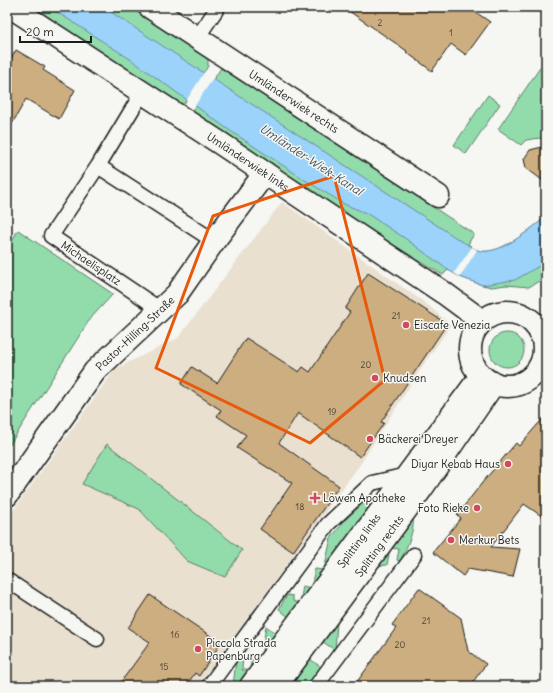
<svg xmlns="http://www.w3.org/2000/svg" width="553" height="693" viewBox="0 0 553 693" font-family="Delius,sans-serif">
<rect width="100%" height="100%" fill="#f6f6f2"/>
<filter id="ink" filterUnits="userSpaceOnUse"><feTurbulence type="fractalNoise" baseFrequency=".025" numOctaves="2"/><feDisplacementMap in="SourceGraphic" scale="8" xChannelSelector="R" yChannelSelector="G"/><feConvolveMatrix kernelMatrix="1 2 1 2 8 2 1 2 1" color-interpolation-filters="sRGB"/></filter>
<g filter="url(#ink)">
<path fill="#e9e0d0" d="M 282,202 L 428,305 L 451,325 L 424,364 L 361,463 L 198,686 L 7,686 L 7,519 L 115,369 L 178,338 Z"/>
<path fill="#92dcac" stroke="#577c64" d="M 28,7 L 129,7 L 208,59 L 208,66 L 180,110 Z
M 546,59 L 546,142 L 540,138 L 526,140 L 521,145 L 498,129 Z
M 221,68 L 474,234 L 468,244 L 472,247 L 454,273 L 448,270 L 443,275 L 339,212 L 191,112 Z
M 488,95 L 500,104 L 466,154 L 454,145 Z
M 546,217 L 546,277 L 544,278 L 529,287 L 506,285 L 492,287 L 482,285 L 460,277 L 477,250 C 498,258 530,229 546,217 Z
M 18,230 L 113,294 L 90,319 L 7,449 L 7,250 Z
M490 350a17 17 0 1 1 34 0a17 17 0 1 1-34 0Z
M 107,444 L 242,550 L 225,577 L 187,561 L 139,509 L 82,484 Z
M 371,496 L 375,498 L 292,620 L 279,609 L 287,595 L 293,596 L 293,601 L 300,603 L 303,586 L 311,588 L 315,569 L 324,570 L 331,538 L 346,519 Z
M 412,514 C 417,527 406,549 400,561 L 397,560 L 399,549 L 390,548 L 387,565 L 377,566 L 337,622 L 335,650 L 320,640 Z
M 266,626 L 281,637 L 245,686 L 233,686 L 236,661 L 243,654 L 242,670 L 250,670 L 252,656 L 261,657 Z
M 307,657 L 321,667 L 308,686 L 286,686 Z"/>
<path fill="#9bd3fa" stroke="#688aa1" d="M 49,7 L 103,7 L 461,241 C 467,244 475,250 481,251 C 502,254 530,229 546,217 L 546,262 L 515,280 L 482,285 L 460,277 L 448,270 L 406,239 L 366,213 L 346,205 L 308,182 L 229,130 L 130,59 Z"/>
<path fill="#f6f6f2" d="M 205,71 L 214,77 L 194,107 L 186,101 Z
M 472,247 L 477,250 L 460,277 L 454,273 Z"/>
<path fill="#ccae81" stroke="#1c1c1c" d="M 343,7 L 468,7 L 490,22 L 466,55 L 451,44 L 432,71 L 406,52 L 407,51 Z
M 16,50 L 45,67 L 43,70 L 75,90 L 59,119 L 26,99 L 7,133 L 7,65 Z
M 546,146 L 546,183 L 526,168 L 524,159 L 530,150 Z
M 368,273 L 447,324 L 381,422 L 384,423 L 360,457 L 298,413 L 279,443 L 339,486 L 293,552 L 260,529 L 292,483 L 237,448 L 246,435 L 217,416 L 221,410 L 181,384 L 192,367 L 217,383 L 246,338 L 299,372 L 303,367 L 310,372 L 350,312 L 345,309 Z
M 546,415 L 546,519 L 524,504 L 491,547 L 520,549 L 513,577 L 468,569 L 463,576 L 433,552 L 461,518 L 457,515 L 482,483 L 516,443 L 519,446 Z
M 419,588 L 461,618 L 468,651 L 486,664 L 470,686 L 354,686 L 396,628 L 392,625 Z
M 150,595 L 221,643 L 199,676 L 195,673 L 186,686 L 118,686 L 150,642 L 128,628 Z"/>
<g fill="none" stroke-linecap="round" stroke-linejoin="round">
<defs>
<path id="lane" d="M 197,38 L 218,7
M 98,166 L 142,93
M 161,310 L 51,236 L 98,166 L 214,241
M 7,580 L 97,639
M 209,686 L 328,524 L 372,483 L 407,475
M 316,686 L 414,555"/>
<g id="street">
<path id="s1" d="M 11,7 L 220,143 L 444,293 L 482,321"/>
<path id="s2" d="M 150,7 L 438,196"/>
<path id="s3" d="M 7,495 L 95,371 L 177,294 L 214,241 L 265,173"/>
</g>
<g id="secondary">
<circle cx="507" cy="349" r="37"/>
<path id="s4" d="M 251,686 L 481,376"/>
<path id="s5" d="M 276,686 L 422,488 L 494,383"/>
</g>
</defs>
<use href="#lane" stroke="#1c1c1c" stroke-width="17"/>
<use href="#street" stroke="#1c1c1c" stroke-width="25"/>
<use href="#secondary" stroke="#1c1c1c" stroke-width="25"/>
<use href="#lane" stroke="#f6f6f2" stroke-width="14"/>
<use href="#street" stroke="#f6f6f2" stroke-width="22"/>
<use href="#secondary" stroke="#f6f6f2" stroke-width="22"/>
</g>
</g>
<path fill="none" stroke="#e8590c" stroke-width="3" stroke-linejoin="round" d="M 334,176 L 385,380 L 310,443 L 156,368 L 213,216 Z"/>
<g fill="#d1495b" stroke="#f6f6f2" stroke-width="1.5">
<circle cx="406" cy="325" r="4"/>
<circle cx="375" cy="378" r="4"/>
<circle cx="370" cy="439" r="4"/>
<circle cx="508" cy="464" r="4"/>
<path d="M313 492h4v4h4v4h-4v4h-4v-4h-4v-4h4z"/>
<circle cx="477" cy="508" r="4"/>
<circle cx="451" cy="540" r="4"/>
<circle cx="198" cy="649" r="4"/>
</g>
<g text-anchor="middle" stroke-width="3" stroke-linejoin="round" paint-order="stroke">
<g font-size="9" fill="#484035">
<text x="380" y="26">2</text>
<text x="451" y="36">1</text>
<text x="396" y="319">21</text>
<text x="366" y="368">20</text>
<text x="332" y="415">19</text>
<text x="300" y="510">18</text>
<text x="426" y="624">21</text>
<text x="175" y="638">16</text>
<text x="400" y="648">20</text>
<text x="164" y="670">15</text>
</g>
<g font-size="11" fill="#1c1c1c" stroke="#f6f6f2">
<text dy="4" stroke="none"><textPath href="#s2" startOffset="172">Umländerwiek rechts</textPath></text>
<text dy="4" stroke="none"><textPath href="#s1" startOffset="283">Umländerwiek links</textPath></text>
<text transform="translate(91 263) rotate(34)" y="4">Michaelisplatz</text>
<text dy="4" stroke="none"><textPath href="#s3" startOffset="207">Pastor-Hilling-Straße</textPath></text>
<text dy="4" stroke="none"><textPath href="#s4" startOffset="181">Splitting links</textPath></text>
<text dy="4" stroke="none"><textPath href="#s5" startOffset="174">Splitting rechts</textPath></text>
</g>
<g font-size="11" fill="#1c1c1c" stroke="#f6f6f2" text-anchor="start">
<text x="414" y="329">Eiscafe Venezia</text>
<text x="383" y="382">Knudsen</text>
<text x="378" y="443">Bäckerei Dreyer</text>
<text x="500" y="468" text-anchor="end">Diyar Kebab Haus</text>
<text x="323" y="502">Löwen Apotheke</text>
<text x="469" y="512" text-anchor="end">Foto Rieke</text>
<text x="459" y="544">Merkur Bets</text>
<text x="206" y="647">Piccola Strada<tspan x="206" dy="13">Papenburg</tspan></text>
</g>
<g font-size="12" font-style="italic" fill="#42535f" stroke="#f6f6f2">
<text transform="translate(311 160) rotate(33)" y="4">Umländer-Wiek-Kanal</text>
</g>
</g>
<rect width="553" height="693" fill="none" stroke="#f6f6f2" stroke-width="24"/>
<rect x="12" y="12" width="529" height="669" fill="none" stroke="#1c1c1c" stroke-width="1.5" filter="url(#ink)"/>
<path d="M20 36v6h71v-6" fill="none" stroke="#1c1c1c" stroke-width="2"/>
<text x="26" y="36" font-size="12" fill="#1c1c1c" stroke="#f6f6f2" stroke-width="3" paint-order="stroke">20 m</text>
</svg>
